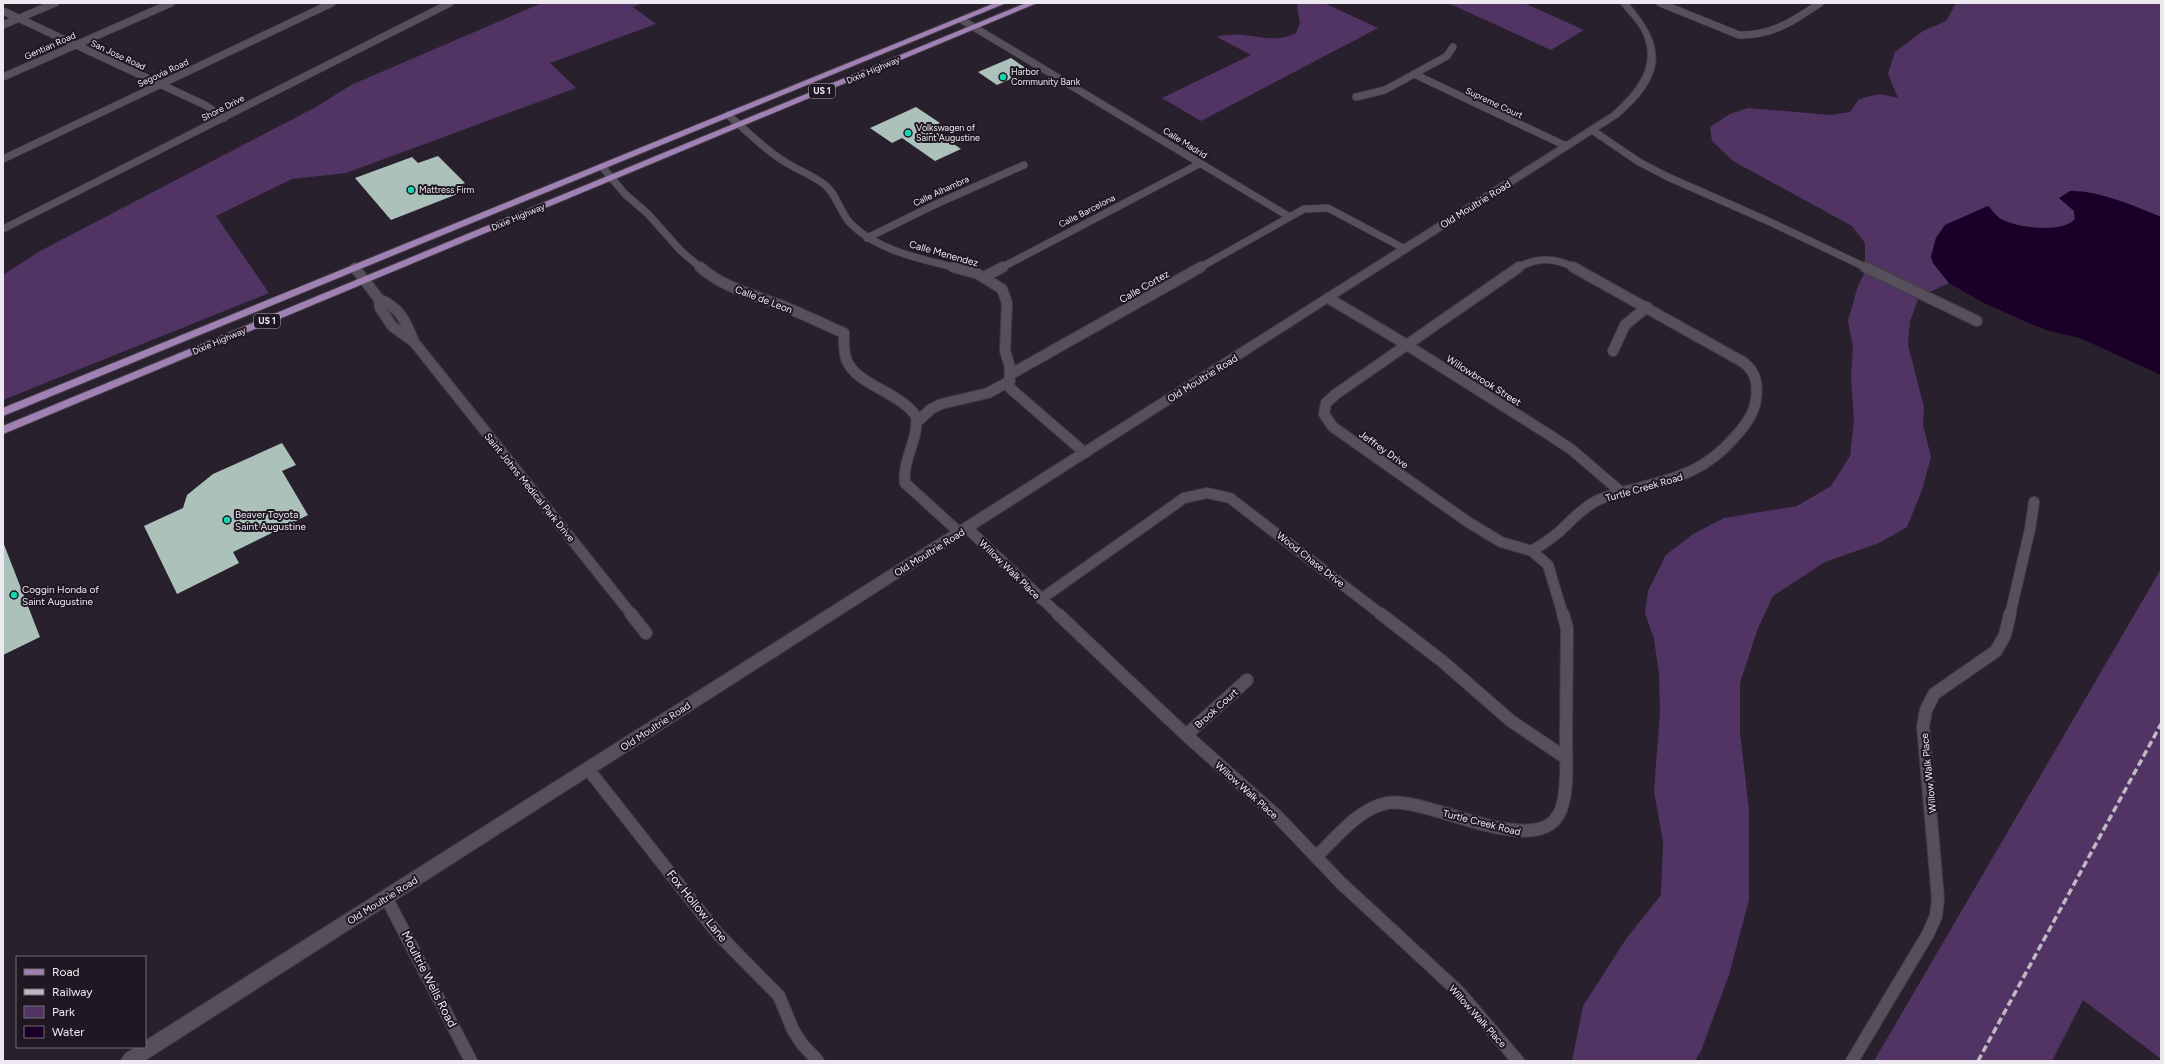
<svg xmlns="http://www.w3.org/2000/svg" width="2164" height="1064" viewBox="0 0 2164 1064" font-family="Figtree,sans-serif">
<rect width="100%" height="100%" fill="#28212d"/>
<path fill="#513463" d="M 542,3 L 644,3 L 633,7 L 656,24 L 550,63 L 576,88 L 346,173 L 292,179 L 216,216 L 269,293 L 3,400 L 3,275 L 40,251 L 316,107 L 351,85 Z
M 1298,3 L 1324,3 L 1378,28 L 1201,121 L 1162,98 L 1251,55 L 1217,37 C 1246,28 1270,47 1296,33 L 1300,23 L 1297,7 Z
M 1448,3 L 1524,3 L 1584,30 L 1551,50 Z
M 1956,3 L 2161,3 L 2161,217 L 2133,206 L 2081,191 L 2074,211 L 2075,219 C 2063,233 2016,228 2001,219 C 1996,216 1992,210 1988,206 L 1945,225 L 1936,238 L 1931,257 L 1933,263 L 1949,283 L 1919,297 L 1910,321 L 1908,345 L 1924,407 L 1923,425 L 1931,457 L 1922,490 L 1907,527 L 1879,543 L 1825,562 L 1773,596 L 1758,628 L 1740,683 L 1740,733 L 1749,810 L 1749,900 L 1729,975 L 1701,1051 L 1695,1061 L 1572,1061 L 1583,1006 L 1626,939 L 1661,895 L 1663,841 L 1654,792 L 1660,711 L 1659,674 L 1654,639 L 1645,613 L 1648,591 L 1666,555 L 1693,534 L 1724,518 L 1797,506 L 1831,486 L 1850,456 L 1854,420 L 1851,376 L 1853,348 L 1848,321 L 1857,289 L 1865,271 L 1865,243 L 1852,226 L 1733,161 L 1712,141 L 1710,127 L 1730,114 L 1748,108 L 1830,115 L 1850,112 L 1859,99 L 1879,94 L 1898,98 L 1888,74 L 1895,52 L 1923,31 L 1946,21 Z
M 2161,569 L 2161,1059 L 2083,1000 L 2052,1061 L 1874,1061 Z"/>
<path fill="#1a0029" d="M 2070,191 C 2098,190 2135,206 2161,217 L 2161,375 L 2080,338 L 2049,331 L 2031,324 L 1984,303 L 1949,283 L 1933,263 L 1931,257 L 1936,238 L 1945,225 L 1988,206 C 1992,210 1996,216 2001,219 C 2016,228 2063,234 2075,219 L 2074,211 L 2059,198 Z"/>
<path fill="#adc1bb" d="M 1011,58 L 1027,69 L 1016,74 L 1019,75 L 997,85 L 978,72 Z
M 916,107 L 940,123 L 930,128 L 961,149 L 935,161 L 902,138 L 892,143 L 870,128 Z
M 438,156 L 465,183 L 454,187 L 460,193 L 391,220 L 355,178 L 412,157 L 418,163 Z
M 282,443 L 296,465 L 282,471 L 308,515 L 233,552 L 239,563 L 177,594 L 144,526 L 183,508 L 187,495 L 213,474 Z
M 3,542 L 40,637 L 3,655 Z"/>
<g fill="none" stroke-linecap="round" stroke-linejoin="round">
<defs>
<path id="street-far2" d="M 1660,3 L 1739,35 C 1771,36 1794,21 1820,3
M 3,11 L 205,105 L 224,118
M 962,20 L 1288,216
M 3,25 L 55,3
M 1414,74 L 1566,146
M 3,77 L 171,3
M 1356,97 L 1385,90 L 1447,56 L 1453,47
M 728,115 C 745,129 761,146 779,158 C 793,168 810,174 824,184 C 837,194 840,213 851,224 C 878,251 921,259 957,268
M 1592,130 L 1639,162 L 1668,177 L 1768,221 L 1867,268
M 3,159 L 332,3
M 602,167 L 625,194 L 648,214 L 681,251 L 701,268
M 3,229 L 450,3
M 867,238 L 934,205 L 1024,165
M 1001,268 L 1199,164
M 1199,268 L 1304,209 L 1328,208 L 1405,249
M 1517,268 C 1537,257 1555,257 1575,268"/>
<path id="street-far1" d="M 700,267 C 722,287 752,294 780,305 C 801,313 823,324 844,333 C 844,342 843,352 847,361 C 857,385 900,392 916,416 C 919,440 902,459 905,483 L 960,533
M 953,267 L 978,274 L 1002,289 L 1007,303 L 1005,351 L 1010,367 L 1009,385 L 1011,389 L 1085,453
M 1519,267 L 1336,394 L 1326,403 L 1324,414 L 1333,427 L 1468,522 L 1501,542 L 1532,551
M 1865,267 L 1977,321
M 355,268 L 379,299 L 380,308 L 392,326 L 414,342 L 632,615
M 984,277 L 1003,267
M 1328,298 L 1394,337 L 1548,434 L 1572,450 L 1621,492
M 379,299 C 400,307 406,322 414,342
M 1613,351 L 1625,325 L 1647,307
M 1011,374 L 1201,267
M 917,422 L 931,409 L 941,404 L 988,393 L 1010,381
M 967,528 L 1059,615
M 1532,551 L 1548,565 L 1563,615
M 1532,551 C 1541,545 1551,539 1559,532 C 1571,521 1582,508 1596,501 C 1608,495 1621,492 1634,489 C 1676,478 1704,472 1734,438 C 1744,427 1754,415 1756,399 C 1758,383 1756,372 1743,362 L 1573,267
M 1041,599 L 1184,498 L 1207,493 L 1230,498 L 1382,615
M 2010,615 L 2030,529 L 2034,502"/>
<path id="street" d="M 631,614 L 646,633
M 1058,614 L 1186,735 L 1277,816 L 1341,883 L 1460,993 L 1518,1061
M 1381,614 L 1442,661 L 1511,721 L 1566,758
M 1186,735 L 1247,680
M 588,769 L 718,934 L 779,996 L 793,1030 L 802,1044 L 818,1061
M 1316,857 C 1337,837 1358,809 1387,803 C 1428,795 1549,869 1563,803 C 1568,782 1566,758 1566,737 C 1566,701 1567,664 1567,628 L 1563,614
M 386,897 L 471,1061
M 1852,1061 L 1928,934 L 1936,916 L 1938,899 L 1923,726 L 1926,710 L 1934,694 L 1996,651 L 2005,635 L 2010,614"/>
<path id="secondary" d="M 1620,3 L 1628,3 C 1669,49 1663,78 1618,117 L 144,1061 L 121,1061 C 125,1051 135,1047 145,1047 L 145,1041 L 1612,113 C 1636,92 1658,66 1643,33 C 1637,21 1628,13 1620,3 Z"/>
<path id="primary" d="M 995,3 L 1006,3 L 3,416 L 3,408 Z
M 1026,3 L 1037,3 L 3,434 L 3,426 Z"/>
</defs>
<use href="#street-far2" stroke="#423c45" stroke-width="8"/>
<use href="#street-far1" stroke="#423c45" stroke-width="12"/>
<use href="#street" stroke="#423c45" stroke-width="14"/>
<use href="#secondary" stroke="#423c45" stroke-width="2"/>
<use href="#primary" stroke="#423c45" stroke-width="2"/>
<use href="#street-far2" stroke="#574f5c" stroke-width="7"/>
<use href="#street-far1" stroke="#574f5c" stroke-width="10"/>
<use href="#street" stroke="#574f5c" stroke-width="12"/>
<use href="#secondary" fill="#574f5c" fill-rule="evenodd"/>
<use href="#primary" fill="#9f81b3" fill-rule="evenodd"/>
<path stroke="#beb9c2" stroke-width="3.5" stroke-dasharray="7 3.5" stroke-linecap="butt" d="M 1978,1061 L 2161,724"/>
</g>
<g fill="#18d5b2" stroke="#1f1823" stroke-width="1.5">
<circle cx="1003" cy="77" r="4"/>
<circle cx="908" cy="133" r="4"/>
<circle cx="411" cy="190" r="4"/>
<circle cx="227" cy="520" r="4"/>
<circle cx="14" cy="595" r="4"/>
</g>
<g text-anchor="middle" stroke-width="4" stroke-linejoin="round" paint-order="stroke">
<g font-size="9" fill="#eee9f1" stroke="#1f1823">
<text transform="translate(50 46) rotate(-24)" y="3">Gentian Road</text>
<text transform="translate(118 55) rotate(25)" y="3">San Jose Road</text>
<text transform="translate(873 70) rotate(-23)" y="3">Dixie Highway</text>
<text transform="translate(163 73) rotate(-25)" y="3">Segovia Road</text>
<text transform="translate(1494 103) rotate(25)" y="3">Supreme Court</text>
<text transform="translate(223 108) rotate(-27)" y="3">Shore Drive</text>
<text transform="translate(1185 143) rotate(32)" y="3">Calle Madrid</text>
<text transform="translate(941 191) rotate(-25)" y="3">Calle Alhambra</text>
<text transform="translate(1087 211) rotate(-27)" y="3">Calle Barcelona</text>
<text transform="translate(518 217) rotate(-23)" y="3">Dixie Highway</text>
<text transform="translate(219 341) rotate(-23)" y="3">Dixie Highway</text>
</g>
<g font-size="9" fill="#eee9f1" stroke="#1f1823" text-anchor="start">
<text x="1011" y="75">Harbor<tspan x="1011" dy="10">Community Bank</tspan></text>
<text x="916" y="131">Volkswagen of<tspan x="916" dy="10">Saint Augustine</tspan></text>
<text x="419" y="193">Mattress Firm</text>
</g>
<g fill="#1f1823" stroke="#b0aab3" stroke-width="1">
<rect x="809" y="84" width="26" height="14" rx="3"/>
<rect x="254" y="314" width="26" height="14" rx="3"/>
</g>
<g font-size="9" font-weight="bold" fill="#eee9f1">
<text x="822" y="94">US 1</text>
<text x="267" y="324">US 1</text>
</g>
<g font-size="10" fill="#eee9f1" stroke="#1f1823">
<text transform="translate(1475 204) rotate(-32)" y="4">Old Moultrie Road</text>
<text transform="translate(944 253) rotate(16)" y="4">Calle Menendez</text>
<text transform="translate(1144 286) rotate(-30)" y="4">Calle Cortez</text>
<text transform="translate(764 299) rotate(21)" y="4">Calle de Leon</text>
<text transform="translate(1202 378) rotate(-32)" y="4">Old Moultrie Road</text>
<text transform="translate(1484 380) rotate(32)" y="4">Willowbrook Street</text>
<text transform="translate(1384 449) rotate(35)" y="4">Jeffrey Drive</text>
<text transform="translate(530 487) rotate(51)" y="4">Saint Johns Medical Park Drive</text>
<text transform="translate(1644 487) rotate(-16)" y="4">Turtle Creek Road</text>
<text transform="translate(929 552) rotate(-32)" y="4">Old Moultrie Road</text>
<text transform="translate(1311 559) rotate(38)" y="4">Wood Chase Drive</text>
<text transform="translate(1010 569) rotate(44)" y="4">Willow Walk Place</text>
<text transform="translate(1216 708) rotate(-42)" y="4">Brook Court</text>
<text transform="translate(655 726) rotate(-33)" y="4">Old Moultrie Road</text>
<text transform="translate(1928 773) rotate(-96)" y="4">Willow Walk Place</text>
<text transform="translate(1247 790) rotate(42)" y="4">Willow Walk Place</text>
<text transform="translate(1482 822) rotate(14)" y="4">Turtle Creek Road</text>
<text transform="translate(382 900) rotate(-32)" y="4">Old Moultrie Road</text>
<text transform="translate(1478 1016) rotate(48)" y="4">Willow Walk Place</text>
</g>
<g font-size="10" fill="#eee9f1" stroke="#1f1823" text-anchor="start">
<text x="235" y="518">Beaver Toyota<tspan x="235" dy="12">Saint Augustine</tspan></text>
<text x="22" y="593">Coggin Honda of<tspan x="22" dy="12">Saint Augustine</tspan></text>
</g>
<g font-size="12" fill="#eee9f1" stroke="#1f1823">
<text transform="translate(697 906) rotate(51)" y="4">Fox Hollow Lane</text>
<text transform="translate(429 979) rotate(63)" y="4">Moultrie Wells Road</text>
</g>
</g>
<rect width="2164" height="1064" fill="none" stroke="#eee9f1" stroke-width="8"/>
<rect x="16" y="956" width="130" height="92" fill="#1f1823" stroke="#726c75"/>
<rect x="24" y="969" width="20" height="6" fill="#9f81b3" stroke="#726c75"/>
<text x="52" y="976" font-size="12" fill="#eee9f1">Road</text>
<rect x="24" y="989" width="20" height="6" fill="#beb9c2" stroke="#726c75"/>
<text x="52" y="996" font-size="12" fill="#eee9f1">Railway</text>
<rect x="24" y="1006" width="20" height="12" fill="#513463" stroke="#726c75"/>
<text x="52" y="1016" font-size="12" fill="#eee9f1">Park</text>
<rect x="24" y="1026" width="20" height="12" fill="#1a0029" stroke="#726c75"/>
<text x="52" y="1036" font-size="12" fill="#eee9f1">Water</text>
</svg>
